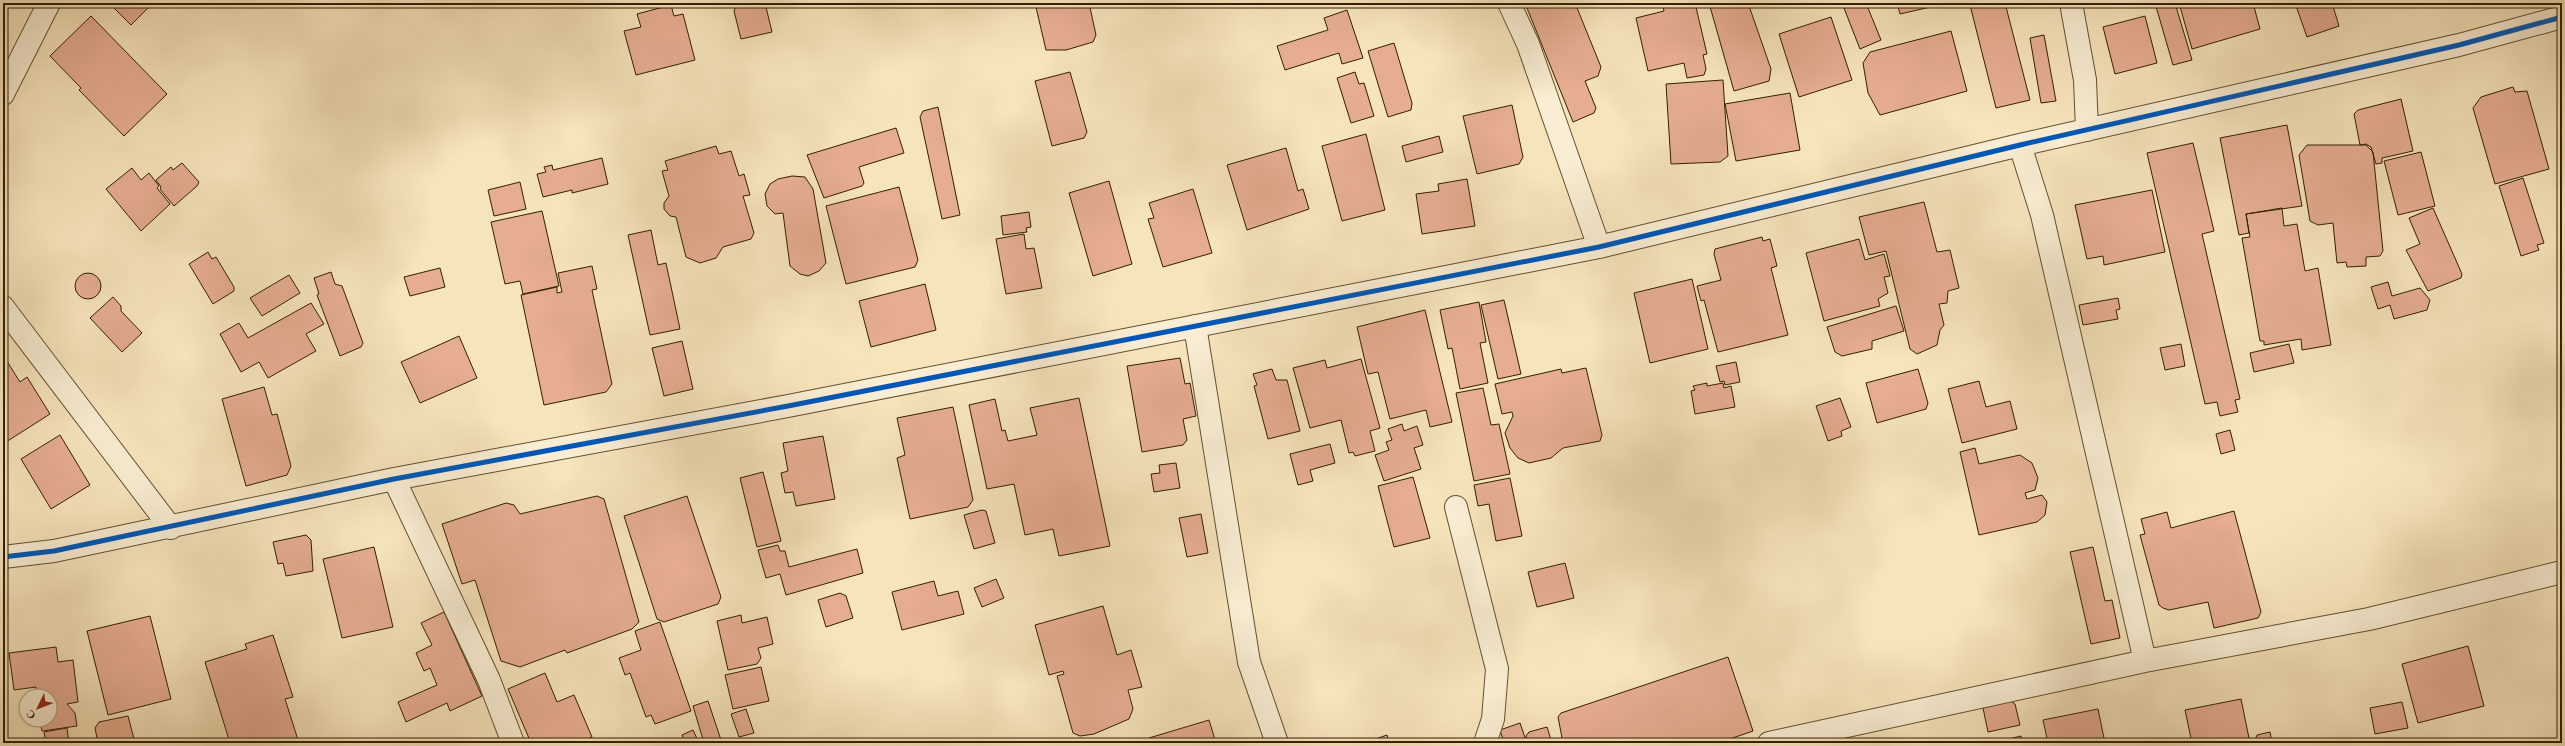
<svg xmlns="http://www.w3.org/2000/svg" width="2565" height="746" viewBox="0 0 2565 746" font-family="'EB Garamond',serif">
<rect width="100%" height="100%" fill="#f6e4bb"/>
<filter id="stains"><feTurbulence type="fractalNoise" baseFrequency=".005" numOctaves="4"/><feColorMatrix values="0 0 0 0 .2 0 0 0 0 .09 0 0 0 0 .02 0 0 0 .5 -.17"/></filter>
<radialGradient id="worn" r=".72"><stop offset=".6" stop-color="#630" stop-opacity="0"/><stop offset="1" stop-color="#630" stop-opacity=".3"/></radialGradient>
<path fill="#e6ad91" stroke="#321f00" d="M 109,3 L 153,3 L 131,25 Z
M 737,3 L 765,3 L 772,32 L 741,39 L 734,11 Z
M 1035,3 L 1089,3 L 1096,35 L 1093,42 L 1066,50 L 1046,50 Z
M 1525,3 L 1575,3 L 1601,67 L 1598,76 L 1585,81 L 1596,108 L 1594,113 L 1573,122 Z
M 1662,3 L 1695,3 L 1707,54 L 1703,55 L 1706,69 L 1704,75 L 1687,78 L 1684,63 L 1648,71 L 1636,18 L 1664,11 Z
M 1709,3 L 1748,3 L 1771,69 L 1769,81 L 1734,91 Z
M 1842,3 L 1866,3 L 1881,40 L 1860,49 Z
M 1897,3 L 1948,3 L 1900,14 Z
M 1977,3 L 2005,3 L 2030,100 L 1996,108 L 1970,5 Z
M 2155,3 L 2175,3 L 2192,60 L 2173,65 Z
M 2179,3 L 2253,3 L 2260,29 L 2192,49 Z
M 2295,3 L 2332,3 L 2339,26 L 2307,37 Z
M 671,5 L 674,16 L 683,14 L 695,60 L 636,75 L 624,31 L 641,27 L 637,14 Z
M 1347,10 L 1363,58 L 1342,64 L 1339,53 L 1285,70 L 1277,46 L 1328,30 L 1324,18 Z
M 91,16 L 167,94 L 124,136 L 79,90 L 81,88 L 50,56 Z
M 2145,16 L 2157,63 L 2115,74 L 2103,27 Z
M 1831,17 L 1852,80 L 1799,97 L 1779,34 Z
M 1951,31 L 1967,91 L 1880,115 L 1868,93 L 1863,63 L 1870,52 Z
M 2044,35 L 2056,101 L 2041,103 L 2030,38 Z
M 1394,43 L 1412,103 L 1411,110 L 1388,117 L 1368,51 Z
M 1070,72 L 1087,132 L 1084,138 L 1052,146 L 1035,81 Z
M 1355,72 L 1359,84 L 1364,83 L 1374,116 L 1351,123 L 1337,78 Z
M 1723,80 L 1728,156 L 1720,162 L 1671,164 L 1666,84 Z
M 2513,87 L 2515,92 L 2527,91 L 2549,169 L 2495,184 L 2473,108 L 2481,97 Z
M 1790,93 L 1800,150 L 1736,161 L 1725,104 Z
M 2401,99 L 2413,151 L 2382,158 L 2382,163 L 2376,164 L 2371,147 L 2366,144 L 2360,145 L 2354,114 L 2358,110 Z
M 1512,105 L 1523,157 L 1519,164 L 1477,174 L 1463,116 Z
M 938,107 L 960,215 L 942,219 L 920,117 L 923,111 Z
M 2287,125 L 2302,206 L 2246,214 L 2249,233 L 2239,235 L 2220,138 Z
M 896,128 L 904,153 L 859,167 L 864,183 L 862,186 L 824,198 L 807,155 Z
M 1366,134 L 1385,210 L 1342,221 L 1322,146 Z
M 1439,136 L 1443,152 L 1406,162 L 1402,146 Z
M 2193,143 L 2214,231 L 2202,234 L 2240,399 L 2235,400 L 2238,412 L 2220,416 L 2217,402 L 2205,404 L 2147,153 Z
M 2307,145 L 2366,145 L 2373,152 L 2383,251 L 2380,256 L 2366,257 L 2366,266 L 2347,267 L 2346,262 L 2337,263 L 2333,223 L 2318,225 L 2310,221 L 2299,155 Z
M 716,146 L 719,154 L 731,151 L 739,176 L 744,174 L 750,195 L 743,196 L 754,233 L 751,239 L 723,247 L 716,258 L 700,263 L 686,257 L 676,217 L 670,216 L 664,209 L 664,203 L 669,196 L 662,171 L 668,170 L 665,161 Z
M 1286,148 L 1298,191 L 1303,189 L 1309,209 L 1247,230 L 1227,165 Z
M 2421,152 L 2435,206 L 2398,215 L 2384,161 Z
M 602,158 L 608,184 L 572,193 L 572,190 L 543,197 L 537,174 L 546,172 L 544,167 L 552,165 L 553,170 Z
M 182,163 L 199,182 L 197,186 L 174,206 L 160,189 L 161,187 L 156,180 L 171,167 L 173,170 Z
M 132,168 L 141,180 L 149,173 L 159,186 L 157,188 L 170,204 L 141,231 L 106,189 Z
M 792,176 L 805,177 L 813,189 L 826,263 L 819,271 L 808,276 L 800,274 L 790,266 L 783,213 L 775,214 L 767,206 L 765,194 L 770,184 L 778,179 Z
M 2523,178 L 2544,243 L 2537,245 L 2539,250 L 2521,256 L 2499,186 Z
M 1467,179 L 1475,226 L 1422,234 L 1416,194 L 1439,191 L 1438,184 Z
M 1109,181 L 1132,264 L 1093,276 L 1069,193 Z
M 520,182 L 526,209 L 494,216 L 488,190 Z
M 899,187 L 918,260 L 915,267 L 846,284 L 826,206 Z
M 1193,189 L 1212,253 L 1163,267 L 1148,219 L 1154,218 L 1149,203 Z
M 2152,190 L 2165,252 L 2104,265 L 2103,256 L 2087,259 L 2075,205 Z
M 1924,202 L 1937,252 L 1950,250 L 1959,288 L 1948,291 L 1947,303 L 1939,304 L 1944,325 L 1940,330 L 1937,345 L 1917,354 L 1910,349 L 1886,251 L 1869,255 L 1859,217 Z
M 2282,208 L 2284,226 L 2297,224 L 2305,271 L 2318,268 L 2331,345 L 2302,350 L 2301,339 L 2264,345 L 2264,341 L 2260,341 L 2242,238 L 2250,237 L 2246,214 Z
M 2433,208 L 2462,274 L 2461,278 L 2428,291 L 2406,250 L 2420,244 L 2409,218 Z
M 542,211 L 559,286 L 523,294 L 520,281 L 505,284 L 491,222 Z
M 1029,212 L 1031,227 L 1026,228 L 1027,232 L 1003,235 L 1001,216 Z
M 651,230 L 658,265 L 666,263 L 680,329 L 650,335 L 628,235 Z
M 1024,234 L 1026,249 L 1034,248 L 1042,288 L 1006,294 L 996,239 Z
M 1762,237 L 1763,241 L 1770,239 L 1777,266 L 1771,268 L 1788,335 L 1718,352 L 1704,300 L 1701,301 L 1697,286 L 1721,280 L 1714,254 L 1715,249 Z
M 1859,239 L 1865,260 L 1884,254 L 1890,276 L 1884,277 L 1888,293 L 1878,299 L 1880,306 L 1824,321 L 1806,253 Z
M 208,252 L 212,259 L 216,257 L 234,287 L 234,291 L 213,304 L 189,264 Z
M 592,266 L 597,289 L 592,290 L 612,384 L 606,392 L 544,405 L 521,295 L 557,287 L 557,293 L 562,292 L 558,273 Z
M 440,268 L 445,287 L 410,296 L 404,277 Z
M 331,272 L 335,284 L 342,286 L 363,343 L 361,347 L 340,356 L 317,295 L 319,294 L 314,278 Z
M75 286a13 13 0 1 1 26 0a13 13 0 1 1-26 0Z
M 289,275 L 300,293 L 262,316 L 250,298 Z
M 1692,279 L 1708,349 L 1650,363 L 1634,293 Z
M 2388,282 L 2392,296 L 2420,288 L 2430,300 L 2427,310 L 2394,319 L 2390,305 L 2378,309 L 2371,287 Z
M 925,284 L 936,330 L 871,347 L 859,301 Z
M 113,297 L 121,306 L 121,311 L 142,333 L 122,352 L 90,318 Z
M 2118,298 L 2120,309 L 2116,310 L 2118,319 L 2083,325 L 2079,305 Z
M 1504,300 L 1521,374 L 1498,379 L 1481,305 Z
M 1479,302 L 1486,342 L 1480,343 L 1488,383 L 1460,389 L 1452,348 L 1448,349 L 1440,310 Z
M 311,303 L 324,324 L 306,334 L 316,351 L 268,378 L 259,362 L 241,372 L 220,334 L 239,323 L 248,338 Z
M 1896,306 L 1904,331 L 1872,341 L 1872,349 L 1842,356 L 1835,352 L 1827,327 Z
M 1425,310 L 1452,422 L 1430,427 L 1426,410 L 1390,419 L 1378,372 L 1368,374 L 1357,327 Z
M 459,336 L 477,378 L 420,403 L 401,362 Z
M 682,341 L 693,389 L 664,396 L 652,348 Z
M 2181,344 L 2185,366 L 2165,370 L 2160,348 Z
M 2289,344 L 2294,363 L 2254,372 L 2250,353 Z
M 3,355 L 20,382 L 27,377 L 50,414 L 6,442 L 3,438 Z
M 1180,358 L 1185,384 L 1190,383 L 1196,416 L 1183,419 L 1187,440 L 1183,445 L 1142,452 L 1127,366 Z
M 1361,359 L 1380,428 L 1370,431 L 1375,451 L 1355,456 L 1353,452 L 1349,453 L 1341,420 L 1310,428 L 1293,368 L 1325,360 L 1327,368 Z
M 1736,362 L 1740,382 L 1725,385 L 1724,381 L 1720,382 L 1716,366 Z
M 1586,368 L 1602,435 L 1600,441 L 1563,448 L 1551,458 L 1529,463 L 1518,458 L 1510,448 L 1505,433 L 1513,416 L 1512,412 L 1502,414 L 1495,384 L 1561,369 L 1562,373 Z
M 1272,369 L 1276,380 L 1287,380 L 1300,431 L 1268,439 L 1254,386 L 1257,385 L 1253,374 Z
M 1918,369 L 1928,403 L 1926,409 L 1877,423 L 1866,383 Z
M 1979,381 L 1986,407 L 2010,401 L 2017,429 L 1962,443 L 1948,389 Z
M 1707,383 L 1707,386 L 1723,383 L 1724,388 L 1731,386 L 1735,407 L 1695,414 L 1691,391 L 1695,390 L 1693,386 Z
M 264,387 L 272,415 L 277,414 L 291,466 L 287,475 L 246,486 L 222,399 Z
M 1483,388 L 1491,425 L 1499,424 L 1510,474 L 1474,481 L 1456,393 Z
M 1079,398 L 1110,546 L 1059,556 L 1053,529 L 1025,535 L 1014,484 L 987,489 L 969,405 L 995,399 L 1002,431 L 1005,430 L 1008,441 L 1037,435 L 1030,408 Z
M 1840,398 L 1851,427 L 1841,431 L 1842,436 L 1828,441 L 1816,406 Z
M 953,407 L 973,500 L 968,507 L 910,519 L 897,458 L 905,455 L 897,418 Z
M 1402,424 L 1404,431 L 1417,426 L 1423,445 L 1414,448 L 1421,469 L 1384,481 L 1375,455 L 1389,450 L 1386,442 L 1392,440 L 1388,429 Z
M 2230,430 L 2235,450 L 2221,454 L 2216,434 Z
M 60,435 L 90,485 L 51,509 L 21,459 Z
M 823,436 L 835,499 L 796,506 L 793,492 L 785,493 L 781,473 L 788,471 L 783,443 Z
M 1330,444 L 1335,463 L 1310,470 L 1313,481 L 1298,485 L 1290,454 Z
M 1975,448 L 1979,464 L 2020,455 L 2032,463 L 2038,478 L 2035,490 L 2025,493 L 2027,499 L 2042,495 L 2047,502 L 2045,515 L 2037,522 L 1979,535 L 1960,452 Z
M 1176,463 L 1180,488 L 1154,492 L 1151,474 L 1160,473 L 1159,465 Z
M 763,472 L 781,541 L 757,547 L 740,478 Z
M 1413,477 L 1430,538 L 1394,547 L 1378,486 Z
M 1510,478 L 1522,536 L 1496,541 L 1489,504 L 1478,506 L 1474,485 Z
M 597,496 L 604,499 L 639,622 L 632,629 L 567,653 L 565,650 L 520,667 L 501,661 L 475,580 L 462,584 L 442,524 L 506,503 L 514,505 L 520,514 Z
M 687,496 L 721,597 L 718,604 L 664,622 L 657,619 L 624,516 Z
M 982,510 L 986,511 L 995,543 L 974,549 L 964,515 Z
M 2234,511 L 2261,612 L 2258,618 L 2214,628 L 2208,602 L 2169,610 L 2163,608 L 2159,605 L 2140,535 L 2145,534 L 2141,519 L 2167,512 L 2171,528 Z
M 1201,514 L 1208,553 L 1187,557 L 1179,518 Z
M 306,535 L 311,540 L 313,571 L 286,576 L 283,563 L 278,564 L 273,542 Z
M 778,545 L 780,551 L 785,551 L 789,567 L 857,549 L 863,573 L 786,595 L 780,574 L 766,578 L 758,550 Z
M 374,547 L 393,627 L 342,638 L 323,559 Z
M 2093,547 L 2105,601 L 2112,600 L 2120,638 L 2091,644 L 2070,552 Z
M 1565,563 L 1574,598 L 1537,607 L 1528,572 Z
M 996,579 L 1004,598 L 982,607 L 974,588 Z
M 934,581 L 938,596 L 958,591 L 964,614 L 902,630 L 892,592 Z
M 840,593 L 846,596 L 853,618 L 826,627 L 818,600 Z
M 1103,606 L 1117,655 L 1131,650 L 1142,687 L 1128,690 L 1133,709 L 1129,719 L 1094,734 L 1080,736 L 1073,733 L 1057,676 L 1064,674 L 1063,671 L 1049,675 L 1035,625 Z
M 444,612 L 482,696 L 450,711 L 447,703 L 406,722 L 398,702 L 437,685 L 430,668 L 424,671 L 416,653 L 432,645 L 421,623 Z
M 741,615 L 742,623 L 767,617 L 773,644 L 758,648 L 761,658 L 757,664 L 728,670 L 717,621 Z
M 150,616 L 171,699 L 108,715 L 87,631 Z
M 660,622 L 691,711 L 655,724 L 651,715 L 646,717 L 630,673 L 625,675 L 619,658 L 641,650 L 635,631 Z
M 273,635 L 293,697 L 285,699 L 299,743 L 230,743 L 205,662 L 247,649 L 245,644 Z
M 2468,646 L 2484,706 L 2418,723 L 2402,664 Z
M 56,647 L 58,662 L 73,660 L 78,702 L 67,704 L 75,713 L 77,726 L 42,731 L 40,720 L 50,720 L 50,696 L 37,696 L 36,687 L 14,690 L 9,653 Z
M 1728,657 L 1753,731 L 1718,743 L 1563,743 L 1558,717 L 1561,713 Z
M 761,667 L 769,701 L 733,709 L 725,675 Z
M 545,673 L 557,702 L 574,695 L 592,737 L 579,743 L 531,743 L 508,689 Z
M 2241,699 L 2250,743 L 2192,743 L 2185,710 Z
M 708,701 L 722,743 L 704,743 L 693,706 Z
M 2011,701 L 2015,704 L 2020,725 L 1988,732 L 1983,708 Z
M 2402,702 L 2408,728 L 2375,734 L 2370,708 Z
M 746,709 L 754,733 L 739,737 L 731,714 Z
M 2098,709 L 2105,743 L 2048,743 L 2043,720 Z
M 128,716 L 134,739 L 114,743 L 98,743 L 95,728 L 99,722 Z
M 1209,720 L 1216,743 L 1150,743 L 1149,738 Z
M 1520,723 L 1527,743 L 1504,743 L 1500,730 Z
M 1547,727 L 1552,743 L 1528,743 L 1526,736 L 1529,732 Z
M 67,728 L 69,743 L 46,743 L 44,732 Z
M 693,730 L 699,743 L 685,743 L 682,735 Z
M 2270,732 L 2272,743 L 2254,743 L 2257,735 Z
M 1387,735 L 1390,743 L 1364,743 Z
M 2021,736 L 2023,743 L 1993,743 Z"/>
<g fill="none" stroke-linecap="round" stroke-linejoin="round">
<defs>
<path id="minor" d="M 1509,3 L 1528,44 L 1599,247
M 2071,3 L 2085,80 L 2087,130
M 3,94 L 49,3
M 2020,145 L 2042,215 L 2145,661
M 3,307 L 171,528
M 394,479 L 489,680 L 513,743
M 1456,507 L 1497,669 L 1493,719 L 1485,743
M 3,557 L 54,551 L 394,479 L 788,406 L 1599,247 L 2020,145 L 2459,45 L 2562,17
M 1769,743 L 2145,661 L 2369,619 L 2562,572"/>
<path id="tertiary" d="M 1195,326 L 1249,662 L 1277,743"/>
</defs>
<use href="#minor" stroke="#63502f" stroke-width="24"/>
<use href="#tertiary" stroke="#63502f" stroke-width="24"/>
<use href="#minor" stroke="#f9edd3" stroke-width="22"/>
<use href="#tertiary" stroke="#f9edd3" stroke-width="22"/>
<defs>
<path id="cycleway" d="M 3,557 L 54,551 L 394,479 L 788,406 L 1599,247 L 2020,145 L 2459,45 L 2562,17"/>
</defs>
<use href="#cycleway" stroke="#f9edd3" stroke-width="8"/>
<use href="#cycleway" stroke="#0057b8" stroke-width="5"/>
</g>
<rect width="2565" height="746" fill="none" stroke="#f6e4bb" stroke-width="16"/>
<rect x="4" y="4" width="2557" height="738" fill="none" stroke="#321f00" stroke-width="2"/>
<rect x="8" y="8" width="2549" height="730" fill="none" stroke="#321f00"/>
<g transform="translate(38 708) rotate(227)"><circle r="19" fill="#f9edd3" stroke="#a99b7f"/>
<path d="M0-3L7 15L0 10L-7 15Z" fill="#8f2418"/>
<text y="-6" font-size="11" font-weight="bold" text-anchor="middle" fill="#321f00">С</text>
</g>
<rect width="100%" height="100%" filter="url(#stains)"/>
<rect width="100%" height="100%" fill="url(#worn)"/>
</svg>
